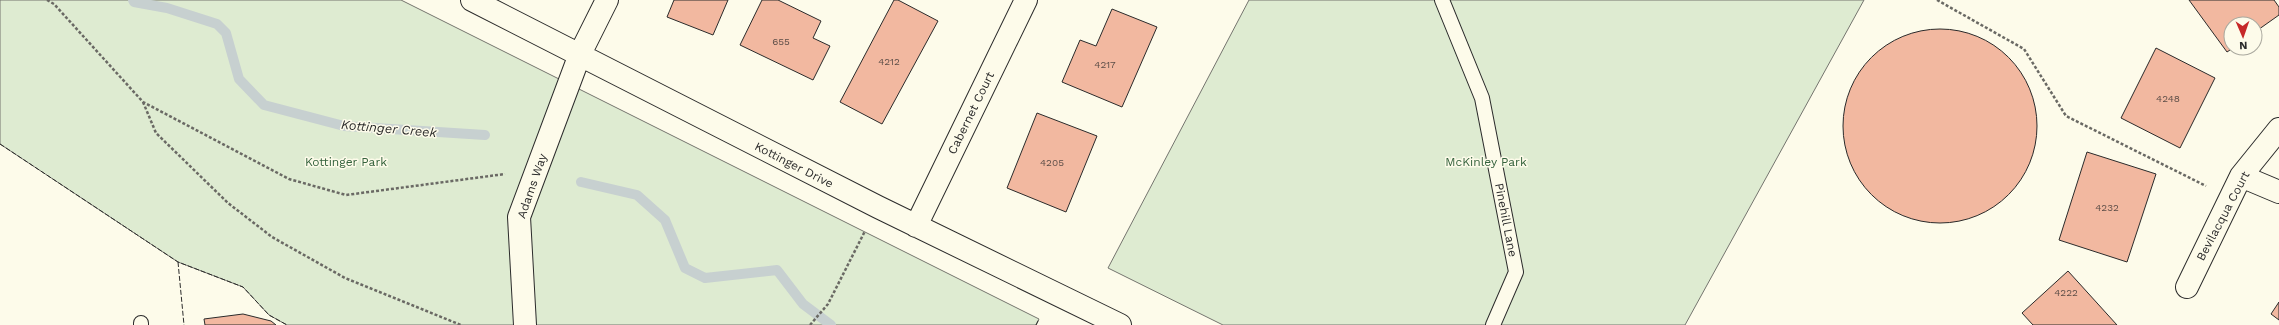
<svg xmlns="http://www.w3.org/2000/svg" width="2279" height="325" viewBox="0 0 2279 325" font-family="'Work Sans',sans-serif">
<rect width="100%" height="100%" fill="#fdfbea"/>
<path fill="#deebd1" stroke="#74746e" d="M 0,0 L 401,0 L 1039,319 L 1036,325 L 287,325 L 269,315 L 243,287 L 178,262 L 0,144 Z
M 1249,0 L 1864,0 L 1685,325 L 1223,325 L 1108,268 Z"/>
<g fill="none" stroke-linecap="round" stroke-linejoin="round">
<path stroke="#c7d0d0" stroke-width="10" d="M 133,0 L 134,2 L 167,8 L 217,24 L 226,33 L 239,79 L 264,105 L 344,126 L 485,135
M 581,182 L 637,195 L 665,220 L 685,268 L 705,278 L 777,270 L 803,304 L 831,325"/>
</g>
<path fill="#f2b8a0" stroke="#2b2b2b" d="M 674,0 L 728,0 L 713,35 L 667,17 Z
M 762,0 L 778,0 L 821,21 L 813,38 L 830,46 L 813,80 L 740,45 Z
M 894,0 L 898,0 L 938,21 L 882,124 L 840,102 Z
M 2189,0 L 2274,0 L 2279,7 L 2279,15 L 2255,32 L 2255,24 L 2231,24 L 2231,48 L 2233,48 L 2227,52 Z
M 1112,9 L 1157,27 L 1122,107 L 1062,82 L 1080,40 L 1096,46 Z
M1843 126a97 97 0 1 1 194 0a97 97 0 1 1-194 0Z
M 2156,48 L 2215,78 L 2180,148 L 2121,118 Z
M 1037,113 L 1097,136 L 1066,212 L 1007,188 Z
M 2087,152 L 2156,174 L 2127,262 L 2059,240 Z
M 2068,271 L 2117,325 L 2033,325 L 2022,313 Z
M 2279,302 L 2279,320 L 2271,314 Z
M 243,314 L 271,321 L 276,325 L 205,325 L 204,319 Z"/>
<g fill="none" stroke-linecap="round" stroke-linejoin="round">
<defs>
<path id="service" d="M 1442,0 L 1482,98 L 1516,272 L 1493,325
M 141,323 L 141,325"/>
<path id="minor" d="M 472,0 L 878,207 L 1120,325
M 2241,176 L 2279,192
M 916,226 L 1026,0
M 2187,287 L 2241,176 L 2279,129
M 525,325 L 519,217 L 580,54 L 607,0"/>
</defs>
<use href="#service" stroke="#2b2b2b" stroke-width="16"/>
<use href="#minor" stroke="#2b2b2b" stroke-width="24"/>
<path stroke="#6a6964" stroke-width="2.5" stroke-dasharray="3 2" stroke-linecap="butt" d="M 47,0 L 54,4 L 143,102 L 289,179 L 346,195 L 505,174
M 1937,0 L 2024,49 L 2066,116 L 2206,186
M 143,102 L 156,133 L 228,203 L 272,237 L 345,278 L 461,325
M 810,325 L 828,304 L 865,231"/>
<use href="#service" stroke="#fdfbea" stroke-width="14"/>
<use href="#minor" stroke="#fdfbea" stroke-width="22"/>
<path stroke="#2b2b2b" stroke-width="1" stroke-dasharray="5 2" stroke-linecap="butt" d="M 0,144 L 178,262 L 243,287 L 269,315 L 287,325
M 178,262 L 184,325
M 1036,325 L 1039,319"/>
</g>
<g text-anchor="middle" stroke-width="3" stroke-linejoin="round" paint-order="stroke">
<g font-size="10" fill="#5d4e48">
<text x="781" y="45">655</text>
<text x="889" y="65">4212</text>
<text x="1105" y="68">4217</text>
<text x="2168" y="102">4248</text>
<text x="1052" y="166">4205</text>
<text x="2107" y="211">4232</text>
<text x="2066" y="296">4222</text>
</g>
<g font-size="12" fill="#2b2b2b" stroke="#fdfbea">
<text transform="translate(971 113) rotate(-64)" y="4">Cabernet Court</text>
<text transform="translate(794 165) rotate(27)" y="4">Kottinger Drive</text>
<text transform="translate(532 186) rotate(-71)" y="4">Adams Way</text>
<text transform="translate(2223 216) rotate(-62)" y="4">Bevilacqua Court</text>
<text transform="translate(1506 220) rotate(79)" y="4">Pinehill Lane</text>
</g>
<g font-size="12" fill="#34623c" stroke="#fdfbea">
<text x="346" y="166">Kottinger Park</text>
<text x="1486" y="166">McKinley Park</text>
</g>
<g font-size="13" font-style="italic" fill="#2b2b2b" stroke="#fdfbea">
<text transform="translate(389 128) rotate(5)" y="5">Kottinger Creek</text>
</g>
</g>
<g transform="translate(2243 36) rotate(178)"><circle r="19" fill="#fdfbea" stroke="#a9a89e"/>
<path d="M0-3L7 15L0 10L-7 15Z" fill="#c62828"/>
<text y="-6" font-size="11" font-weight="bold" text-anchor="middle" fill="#2b2b2b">N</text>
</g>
</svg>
